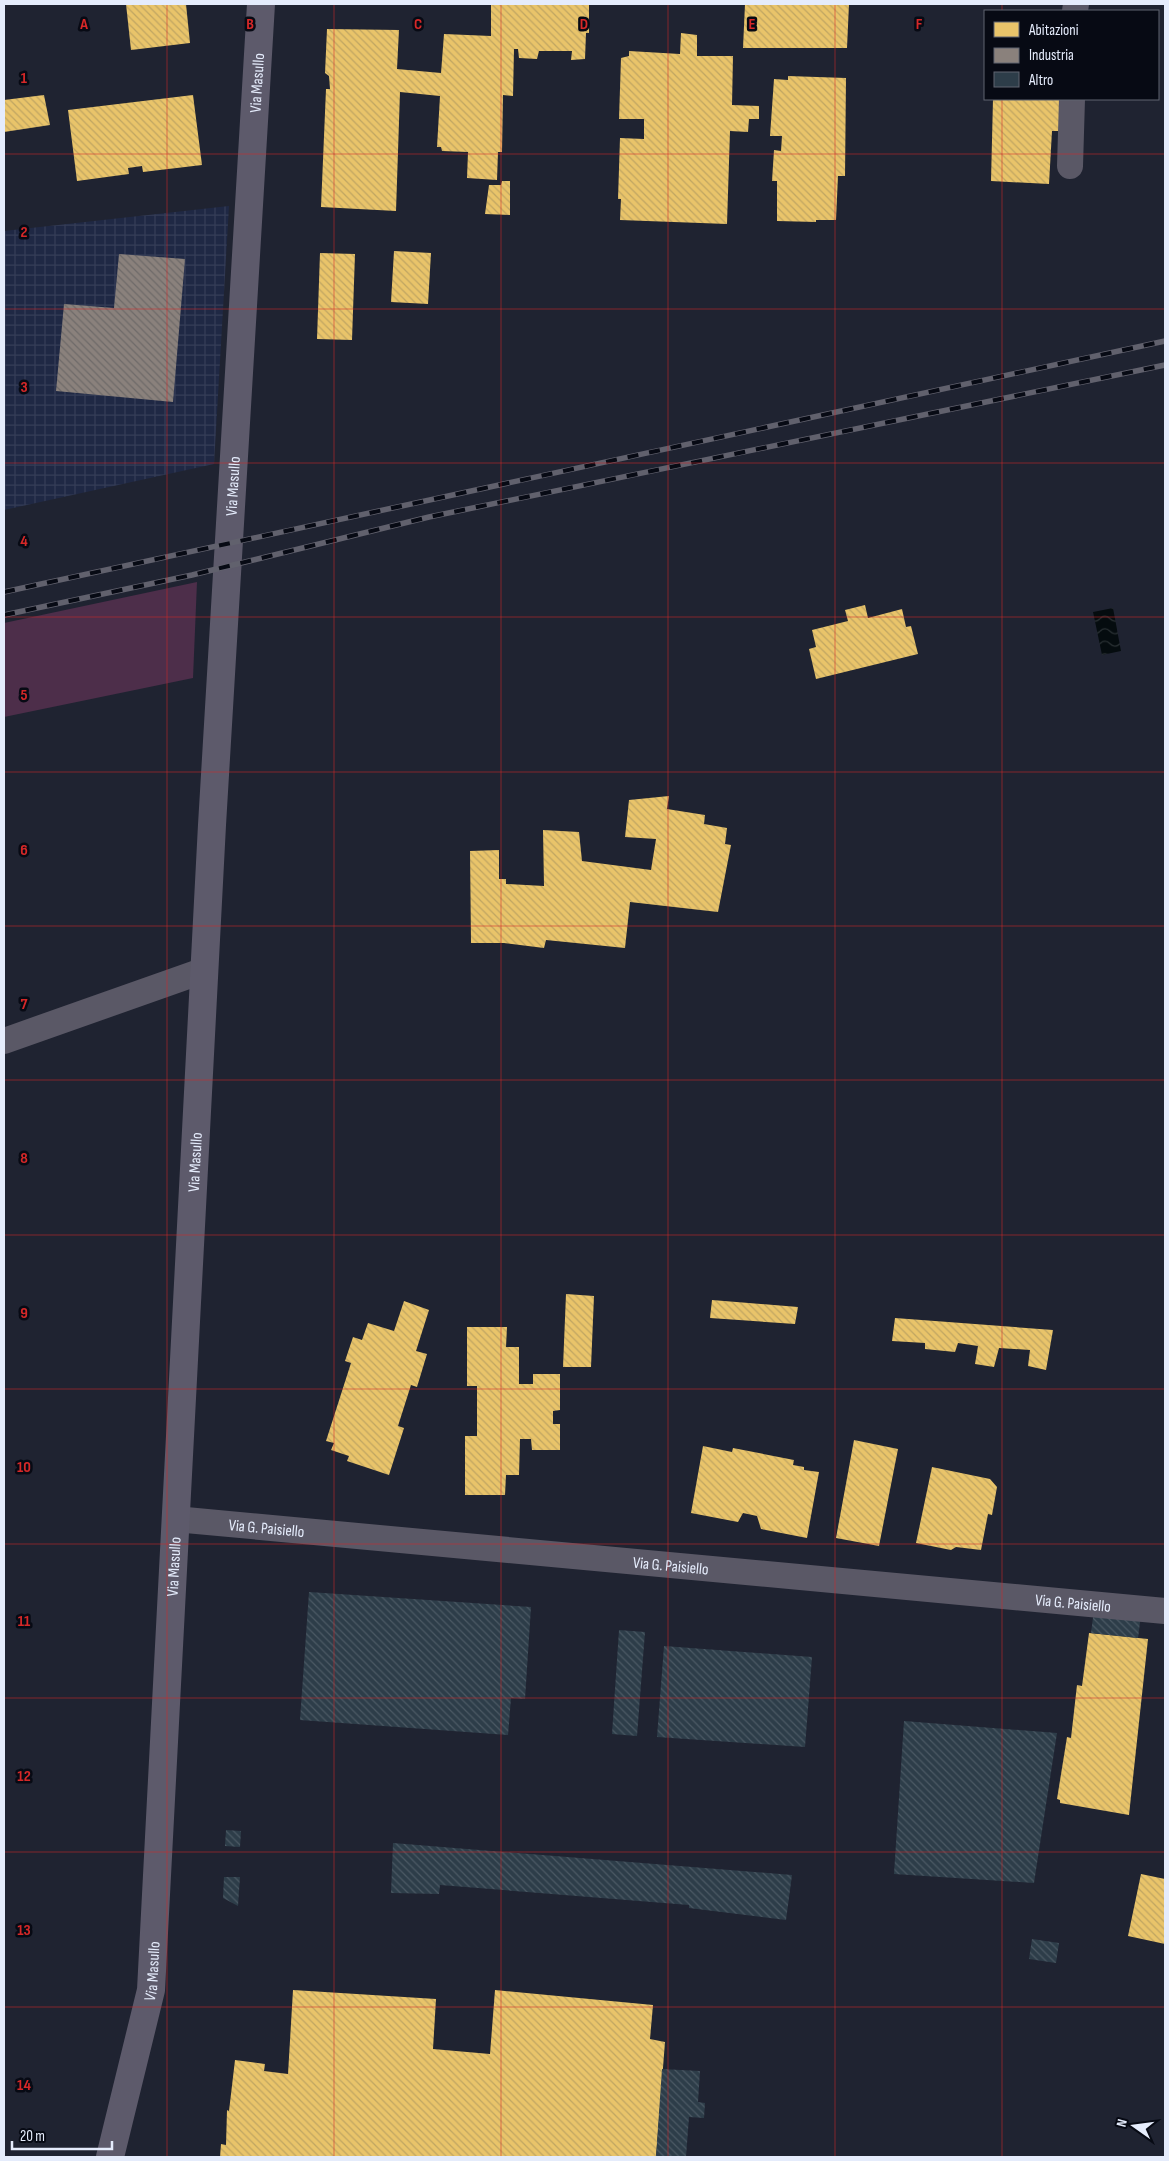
<svg xmlns="http://www.w3.org/2000/svg" width="1169" height="2161" viewBox="0 0 1169 2161" font-family="'Sofia Sans Condensed',sans-serif">
<defs>
<pattern id="industrial-grid" width="8" height="8" patternUnits="userSpaceOnUse" patternTransform="scale(1.25)"><rect width="8" height="8" fill="#1f2844"/><path d="M0 4h8M4 0v8" fill="none" stroke="#353d57"/></pattern>
<pattern id="water-waves" width="16" height="10" patternUnits="userSpaceOnUse" patternTransform="scale(1.25)"><rect width="16" height="10" fill="#050c0f"/><path d="M0 5q4-4 8 0t8 0" fill="none" stroke="#293033"/></pattern>
<pattern id="homes-back-hatch" width="6" height="6" patternUnits="userSpaceOnUse" patternTransform="scale(1.25)"><rect width="6" height="6" fill="#e9c46a"/><path d="M-1 5l2 2M0 0l6 6M5-1l2 2" fill="none" stroke="#c0a562"/></pattern>
<pattern id="industry-back-hatch" width="6" height="6" patternUnits="userSpaceOnUse" patternTransform="scale(1.25)"><rect width="6" height="6" fill="#8a817c"/><path d="M-1 5l2 2M0 0l6 6M5-1l2 2" fill="none" stroke="#6e6a69"/></pattern>
<pattern id="building-back-hatch" width="6" height="6" patternUnits="userSpaceOnUse" patternTransform="scale(1.25)"><rect width="6" height="6" fill="#2d3d49"/><path d="M-1 5l2 2M0 0l6 6M5-1l2 2" fill="none" stroke="#4b5964"/></pattern>
</defs>
<rect width="100%" height="100%" fill="#1f2331"/>
<path fill="url(#industrial-grid)" d="M 229,206 L 214,464 L 4,510 L 4,231 Z"/>
<path fill="#4d2e4a" d="M 197,582 L 193,678 L 4,717 L 4,623 Z"/>
<path fill="url(#water-waves)" d="M 1113,608 L 1121,651 L 1102,655 L 1093,612 Z"/>
<path fill="url(#homes-back-hatch)" d="M 126,4 L 186,4 L 190,43 L 131,50 Z
M 491,4 L 589,4 L 589,33 L 586,33 L 585,59 L 571,60 L 572,51 L 539,51 L 537,59 L 519,58 L 518,49 L 514,49 L 513,96 L 503,95 L 502,152 L 498,152 L 497,180 L 467,178 L 468,152 L 442,151 L 441,147 L 437,147 L 440,96 L 400,92 L 396,211 L 321,207 L 326,89 L 330,89 L 329,76 L 325,73 L 327,29 L 399,30 L 397,69 L 441,73 L 444,34 L 491,36 Z
M 745,4 L 849,4 L 847,48 L 743,48 Z
M 681,33 L 697,35 L 697,56 L 733,56 L 732,105 L 759,106 L 759,119 L 749,119 L 748,132 L 730,131 L 727,224 L 620,220 L 621,199 L 618,199 L 620,138 L 644,139 L 644,119 L 619,119 L 621,58 L 629,56 L 629,51 L 680,54 Z
M 788,76 L 846,78 L 845,176 L 838,176 L 836,220 L 816,220 L 816,222 L 777,221 L 777,181 L 772,181 L 774,150 L 781,151 L 782,136 L 770,136 L 774,79 L 788,80 Z
M 44,95 L 50,125 L 4,132 L 4,100 Z
M 193,95 L 202,165 L 143,172 L 142,166 L 128,168 L 129,174 L 77,181 L 68,110 Z
M 993,99 L 1060,99 L 1060,131 L 1052,131 L 1049,184 L 991,181 Z
M 502,181 L 510,181 L 510,215 L 485,214 L 489,185 L 501,185 Z
M 394,251 L 431,253 L 428,304 L 391,302 Z
M 320,253 L 355,254 L 352,340 L 317,339 Z
M 865,605 L 868,618 L 902,609 L 906,627 L 911,626 L 918,654 L 816,679 L 809,649 L 816,647 L 812,630 L 848,621 L 845,610 Z
M 669,796 L 667,809 L 705,815 L 704,824 L 727,828 L 725,844 L 731,845 L 718,912 L 630,902 L 625,948 L 546,940 L 544,948 L 504,943 L 471,943 L 470,851 L 499,850 L 499,879 L 506,879 L 506,884 L 544,886 L 543,830 L 579,832 L 582,861 L 651,870 L 656,839 L 625,837 L 629,800 Z
M 566,1294 L 594,1296 L 591,1367 L 563,1367 Z
M 712,1300 L 798,1307 L 795,1324 L 710,1318 Z
M 404,1301 L 429,1310 L 416,1351 L 427,1354 L 417,1387 L 411,1385 L 398,1426 L 404,1428 L 389,1475 L 347,1461 L 349,1456 L 331,1450 L 334,1443 L 326,1441 L 351,1363 L 345,1361 L 353,1337 L 362,1340 L 368,1323 L 394,1331 Z
M 895,1318 L 1053,1330 L 1046,1370 L 1028,1366 L 1030,1350 L 999,1348 L 994,1367 L 975,1364 L 978,1346 L 958,1343 L 955,1352 L 925,1349 L 925,1343 L 892,1341 Z
M 467,1327 L 507,1327 L 506,1347 L 519,1347 L 519,1384 L 533,1384 L 533,1374 L 560,1374 L 560,1410 L 553,1411 L 553,1424 L 560,1424 L 560,1450 L 532,1450 L 531,1439 L 520,1439 L 519,1475 L 506,1475 L 505,1495 L 465,1495 L 465,1436 L 477,1436 L 477,1386 L 467,1386 Z
M 854,1440 L 898,1449 L 879,1546 L 836,1538 Z
M 703,1446 L 732,1452 L 733,1448 L 794,1460 L 793,1465 L 804,1467 L 804,1470 L 819,1472 L 807,1538 L 761,1529 L 757,1516 L 743,1513 L 738,1522 L 691,1513 Z
M 932,1467 L 990,1479 L 997,1487 L 992,1515 L 988,1514 L 981,1550 L 956,1547 L 951,1550 L 916,1543 Z
M 1089,1633 L 1148,1639 L 1129,1815 L 1060,1803 L 1060,1800 L 1057,1799 L 1067,1737 L 1071,1738 L 1077,1685 L 1082,1686 Z
M 1141,1874 L 1165,1879 L 1165,1944 L 1128,1936 Z
M 293,1990 L 436,1999 L 433,2049 L 490,2054 L 495,1990 L 653,2005 L 650,2039 L 665,2042 L 656,2157 L 220,2157 L 221,2144 L 226,2145 L 227,2110 L 229,2111 L 235,2060 L 265,2064 L 264,2071 L 288,2074 Z"/>
<path fill="url(#industry-back-hatch)" d="M 119,254 L 185,259 L 173,402 L 56,391 L 64,304 L 114,308 Z"/>
<path fill="url(#building-back-hatch)" d="M 309,1592 L 531,1607 L 525,1699 L 511,1698 L 508,1735 L 300,1720 Z
M 1094,1610 L 1141,1615 L 1138,1638 L 1091,1633 Z
M 619,1630 L 645,1632 L 637,1736 L 612,1734 Z
M 664,1646 L 812,1657 L 805,1747 L 657,1737 Z
M 904,1721 L 1057,1733 L 1034,1883 L 894,1874 Z
M 226,1830 L 241,1831 L 240,1847 L 225,1846 Z
M 393,1843 L 792,1875 L 786,1920 L 689,1908 L 689,1905 L 440,1885 L 439,1894 L 391,1893 Z
M 224,1877 L 240,1877 L 238,1906 L 223,1898 Z
M 1032,1939 L 1059,1943 L 1056,1963 L 1029,1959 Z
M 662,2069 L 700,2071 L 698,2102 L 705,2103 L 704,2118 L 689,2117 L 686,2157 L 656,2157 Z"/>
<g fill="none" stroke-linecap="round" stroke-linejoin="round">
<g stroke="#5a5866" stroke-width="26">
<path d="M 1075,11 L 1076,4"/>
<path d="M 1070,166 L 1072,99"/>
<path d="M 4,1041 L 205,970"/>
<path id="s1" d="M 175,1519 L 1165,1611"/>
</g>
<path stroke="#5d5a6b" stroke-width="28" id="s2" d="M 110,2157 L 151,1990 L 212,825 L 261,4"/>
<defs>
<path id="rail" d="M 4,592 L 1165,341
M 4,615 L 192,575 L 429,517 L 1165,365"/>
</defs>
<use href="#rail" stroke="#61616d" stroke-width="5.5"/>
<use href="#rail" stroke="#070a14" stroke-width="4" stroke-dasharray="11" stroke-linecap="butt"/>
</g>
<path fill="none" stroke="#d62828" stroke-width="1" stroke-opacity="0.55" d="M 167,4 L 167,2157M 334,4 L 334,2157M 501,4 L 501,2157M 668,4 L 668,2157M 835,4 L 835,2157M 1002,4 L 1002,11M 1002,99 L 1002,2157M 4,154 L 1165,154M 4,309 L 1165,309M 4,463 L 1165,463M 4,617 L 1165,617M 4,772 L 1165,772M 4,926 L 1165,926M 4,1080 L 1165,1080M 4,1235 L 1165,1235M 4,1389 L 1165,1389M 4,1544 L 1165,1544M 4,1698 L 1165,1698M 4,1852 L 1165,1852M 4,2007 L 1165,2007"/>
<g text-anchor="middle" stroke-width="5" stroke-linejoin="round" paint-order="stroke">
<g font-size="16" fill="#e5ecfc" stroke="#070a14">
<text dy="6" stroke="none"><textPath href="#s2" startOffset="2082">Via Masullo</textPath></text>
<text dy="6" stroke="none"><textPath href="#s2" startOffset="1678">Via Masullo</textPath></text>
<text dy="6" stroke="none"><textPath href="#s2" startOffset="1001">Via Masullo</textPath></text>
<text dy="6" stroke="none"><textPath href="#s1" startOffset="92">Via G. Paisiello</textPath></text>
<text dy="6" stroke="none"><textPath href="#s1" startOffset="498">Via G. Paisiello</textPath></text>
<text dy="6" stroke="none"><textPath href="#s2" startOffset="596">Via Masullo</textPath></text>
<text dy="6" stroke="none"><textPath href="#s1" startOffset="902">Via G. Paisiello</textPath></text>
<text dy="6" stroke="none"><textPath href="#s2" startOffset="191">Via Masullo</textPath></text>
</g>
</g>
<g font-size="16" text-anchor="middle" font-weight="bold" fill="#d62828" stroke="#070a14" stroke-width="5" stroke-linejoin="round" paint-order="stroke">
<text x="84" y="29">A</text>
<text x="250" y="29">B</text>
<text x="418" y="29">C</text>
<text x="584" y="29">D</text>
<text x="752" y="29">E</text>
<text x="919" y="29">F</text>
<text x="24" y="83">1</text>
<text x="24" y="237">2</text>
<text x="24" y="392">3</text>
<text x="24" y="546">4</text>
<text x="24" y="700">5</text>
<text x="24" y="855">6</text>
<text x="24" y="1009">7</text>
<text x="24" y="1163">8</text>
<text x="24" y="1318">9</text>
<text x="24" y="1472">10</text>
<text x="24" y="1626">11</text>
<text x="24" y="1781">12</text>
<text x="24" y="1935">13</text>
<text x="24" y="2090">14</text>
</g>
<rect width="1169" height="2161" fill="none" stroke="#e5ecfc" stroke-width="10"/>
<rect x="984" y="10" width="175" height="90" fill="#070a14" stroke="#606471"/>
<rect x="994" y="22" width="25" height="15" fill="#e9c46a" stroke="#606471"/>
<text x="1029" y="35" font-size="15" fill="#e5ecfc">Abitazioni</text>
<rect x="994" y="48" width="25" height="15" fill="#8a817c" stroke="#606471"/>
<text x="1029" y="60" font-size="15" fill="#e5ecfc">Industria</text>
<rect x="994" y="72" width="25" height="15" fill="#2d3d49" stroke="#606471"/>
<text x="1029" y="85" font-size="15" fill="#e5ecfc">Altro</text>
<g transform="translate(1134 2126) rotate(284)" stroke="#070a14" stroke-width="4" paint-order="stroke">
<path d="M0-4L9 19L0 12L-9 19Z" fill="#e5ecfc"/>
<text y="-8" font-size="14" font-weight="bold" text-anchor="middle" fill="#e5ecfc">N</text>
</g>
<path d="M12 2141v8h100v-8" fill="none" stroke="#e5ecfc" stroke-width="2.5"/>
<text x="20" y="2141" font-size="15" fill="#e5ecfc" stroke="#070a14" stroke-width="4" paint-order="stroke">20 m</text>
</svg>
